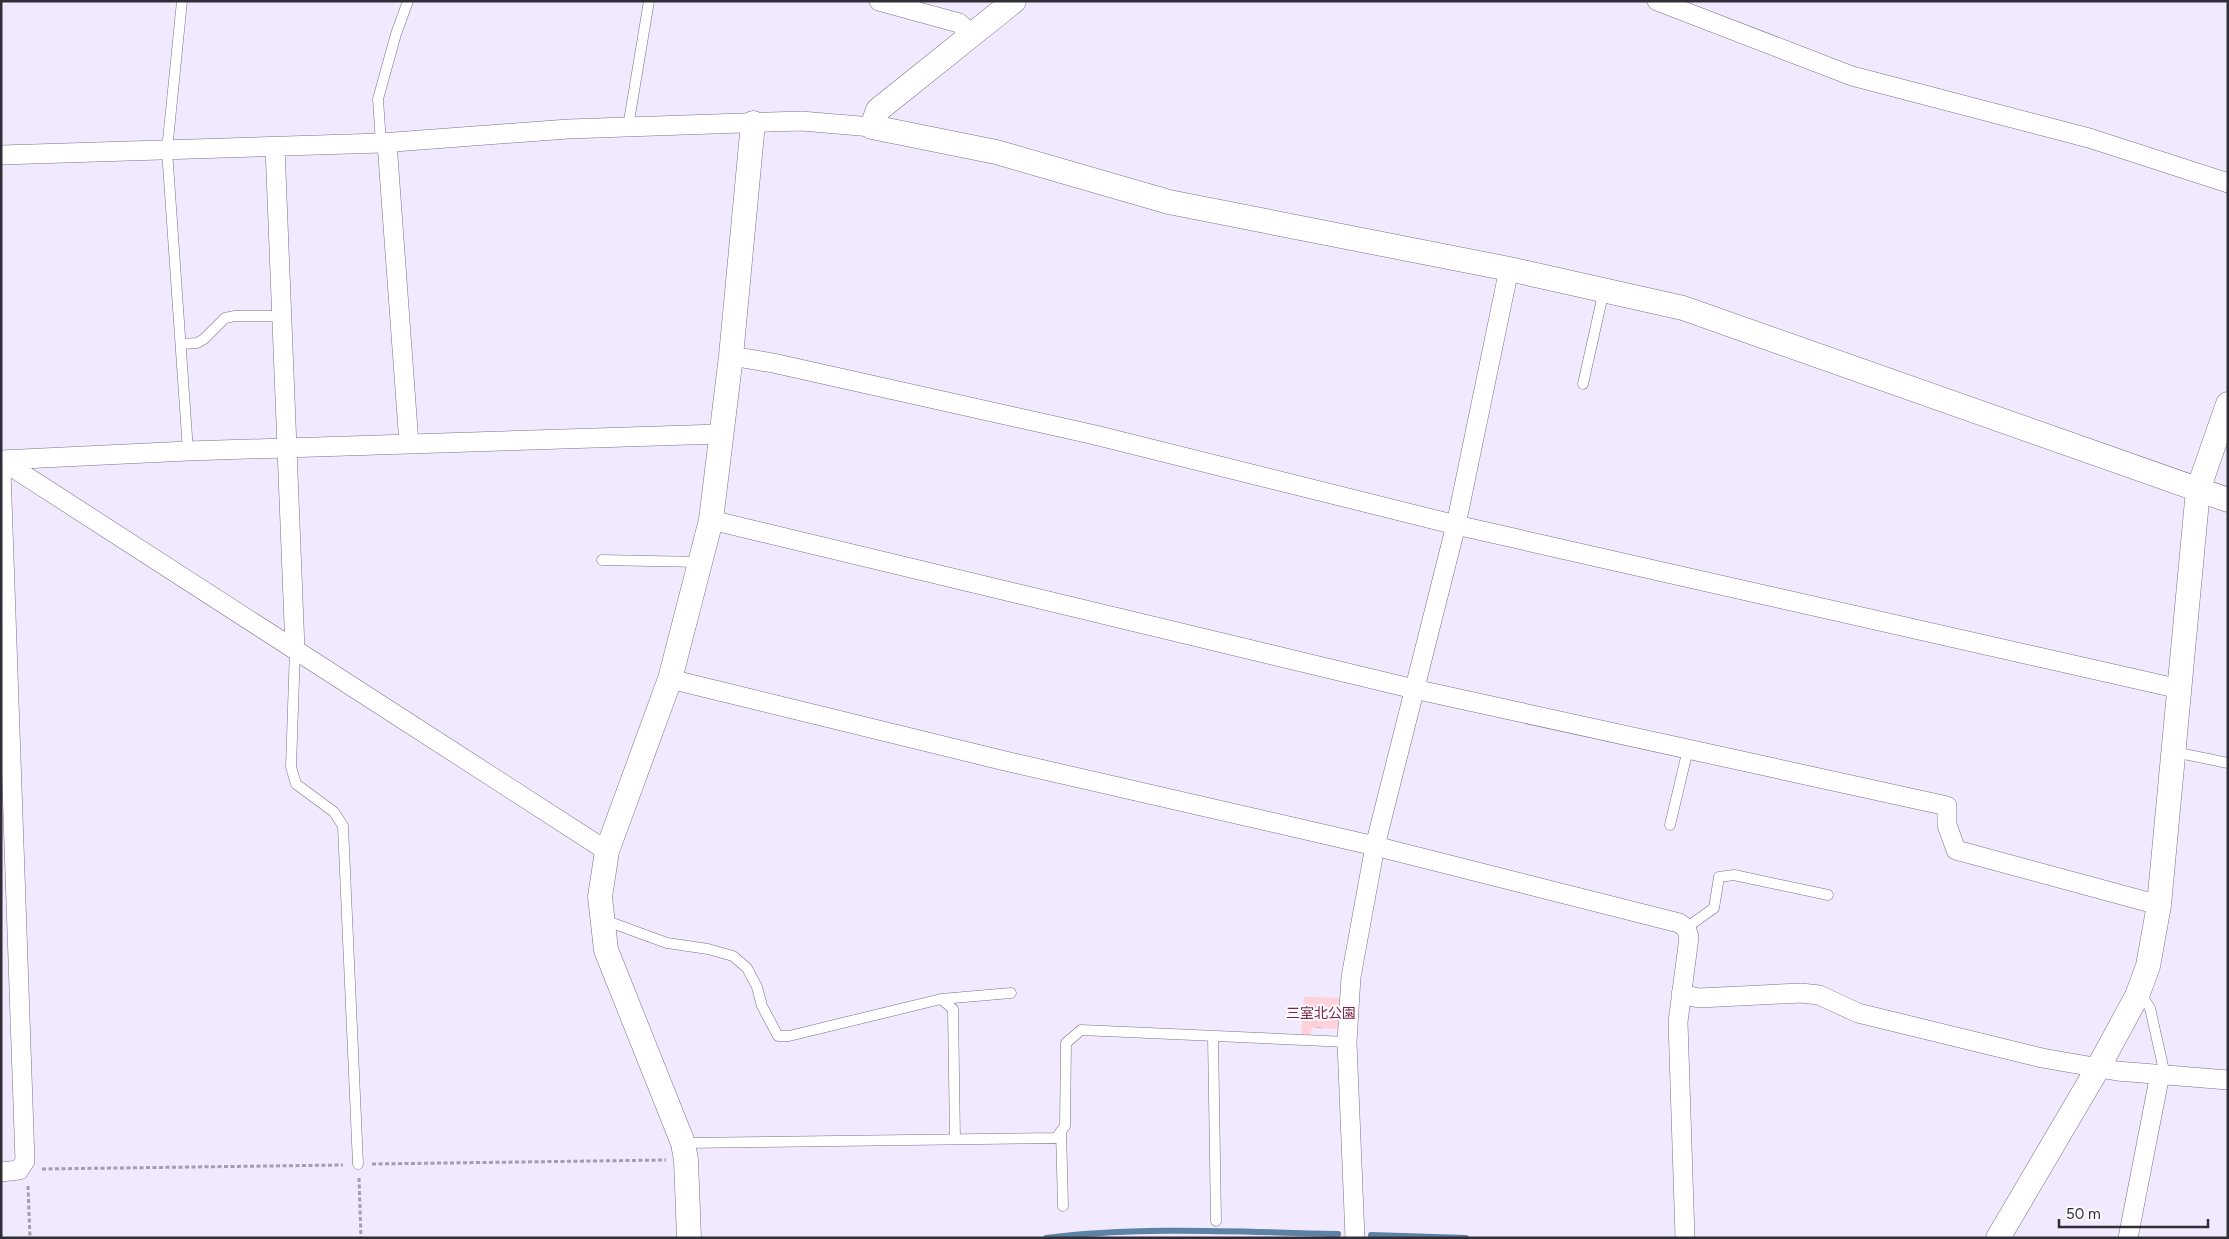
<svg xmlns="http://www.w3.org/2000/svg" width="2229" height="1239" viewBox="0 0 2229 1239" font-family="Figtree,'Noto Sans JP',sans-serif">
<defs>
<pattern id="park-crowns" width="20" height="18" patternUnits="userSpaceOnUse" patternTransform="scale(1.25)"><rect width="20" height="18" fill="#fed1db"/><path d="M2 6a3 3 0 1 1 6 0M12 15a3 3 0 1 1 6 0" fill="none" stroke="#dab4bd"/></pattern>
</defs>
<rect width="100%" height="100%" fill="#f1e9fd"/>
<path fill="url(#park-crowns)" d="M 1304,997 L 1343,998 L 1340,1029 L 1312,1028 L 1310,1037 L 1301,1036 Z"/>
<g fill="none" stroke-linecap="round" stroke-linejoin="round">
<path stroke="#5c82a5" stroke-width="6" d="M 1371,1235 L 1466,1238
M 1046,1238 C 1142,1226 1241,1232 1338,1234"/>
<defs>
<path id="service" d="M 182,1 L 167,150 L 188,451
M 628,127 L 649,1
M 381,143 L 378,99 L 396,34 L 408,1
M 181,344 L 197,343 L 204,339 L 225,318 L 235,316 L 282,316
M 1583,384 L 1604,290
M 602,560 L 700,562
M 295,649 L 291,767 L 296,784 L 334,812 L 343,826 L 358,1164
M 2174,752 L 2228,763
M 1670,825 L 1688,749
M 604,920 L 667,943 L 708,949 L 733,956 L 747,968 L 757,987 L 762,1006 L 778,1036 L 789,1036 L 941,999 L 953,1009 L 955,1139
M 1686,928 L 1714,908 L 1719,877 L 1734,875 L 1828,895
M 2137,996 L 2146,1002 L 2150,1008 L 2165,1075
M 941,999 L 1011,993
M 1213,1036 L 1216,1221
M 1061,1131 L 1063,1206
M 683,1143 L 1056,1138 L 1065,1126 L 1066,1043 L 1081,1030 L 1347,1042"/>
<path id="minor" d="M 879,1 L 959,23 L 971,34
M 1657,1 L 1852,76 L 2089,138 L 2228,183
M 387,143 L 409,444
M 275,147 L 295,649
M 1,155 L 381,143 L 568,129 L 801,121 L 872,127
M 731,356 L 773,363 L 1095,435 L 1456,525 L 2180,689
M 1,460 L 607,851
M 1,460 L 188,451 L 720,434
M 1,471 L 25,1161 L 19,1170 L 1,1172
M 711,520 L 1414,689 L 1947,806 L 1947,825 L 1956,850 L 2159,905
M 670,679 L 1001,760 L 1375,846 L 1679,923 L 1686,928 L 1689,937 L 1678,1022 L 1685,1238
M 1681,994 L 1699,998 L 1801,993 L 1819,995 L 1858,1013 L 2042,1058 L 2117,1071 L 2228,1080
M 1355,1238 L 1347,1042 L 1351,977 L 1375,846 L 1456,525 L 1509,269
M 2128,1238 L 2160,1074"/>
<path id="tertiary" d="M 1014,1 L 878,110 L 872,127 L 996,152 L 1169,202 L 1509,269 L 1683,308 L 2228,500
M 689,1238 L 686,1160 L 683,1143 L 606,950 L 600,897 L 607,851 L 670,679 L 711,520 L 731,356 L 753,123
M 1998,1238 L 2098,1068 L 2137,996 L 2148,966 L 2159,905 L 2198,490 L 2228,404"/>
</defs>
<use href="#service" stroke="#7a7188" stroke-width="11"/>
<use href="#minor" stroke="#7a7188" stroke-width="20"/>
<use href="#tertiary" stroke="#7a7188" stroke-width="25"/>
<path stroke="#a49dad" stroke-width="3" stroke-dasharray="4 2.5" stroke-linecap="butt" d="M 372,1164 L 666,1160
M 42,1169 L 343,1165
M 359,1178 L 361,1238
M 28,1186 L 30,1238"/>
<use href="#service" stroke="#fff" stroke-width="10"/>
<use href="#minor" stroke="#fff" stroke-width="19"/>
<use href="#tertiary" stroke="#fff" stroke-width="24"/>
</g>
<g text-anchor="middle" stroke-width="4" stroke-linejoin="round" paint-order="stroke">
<g font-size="14" fill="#7b2644" stroke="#fbf9fe">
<text x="1321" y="1018">三室北公園</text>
</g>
</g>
<rect width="2229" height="1239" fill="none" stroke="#312d36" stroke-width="5"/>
<path d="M2059 1219v8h149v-8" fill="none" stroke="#312d36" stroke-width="2.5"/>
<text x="2066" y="1219" font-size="15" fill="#312d36" stroke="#fbf9fe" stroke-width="4" paint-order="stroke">50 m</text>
</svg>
